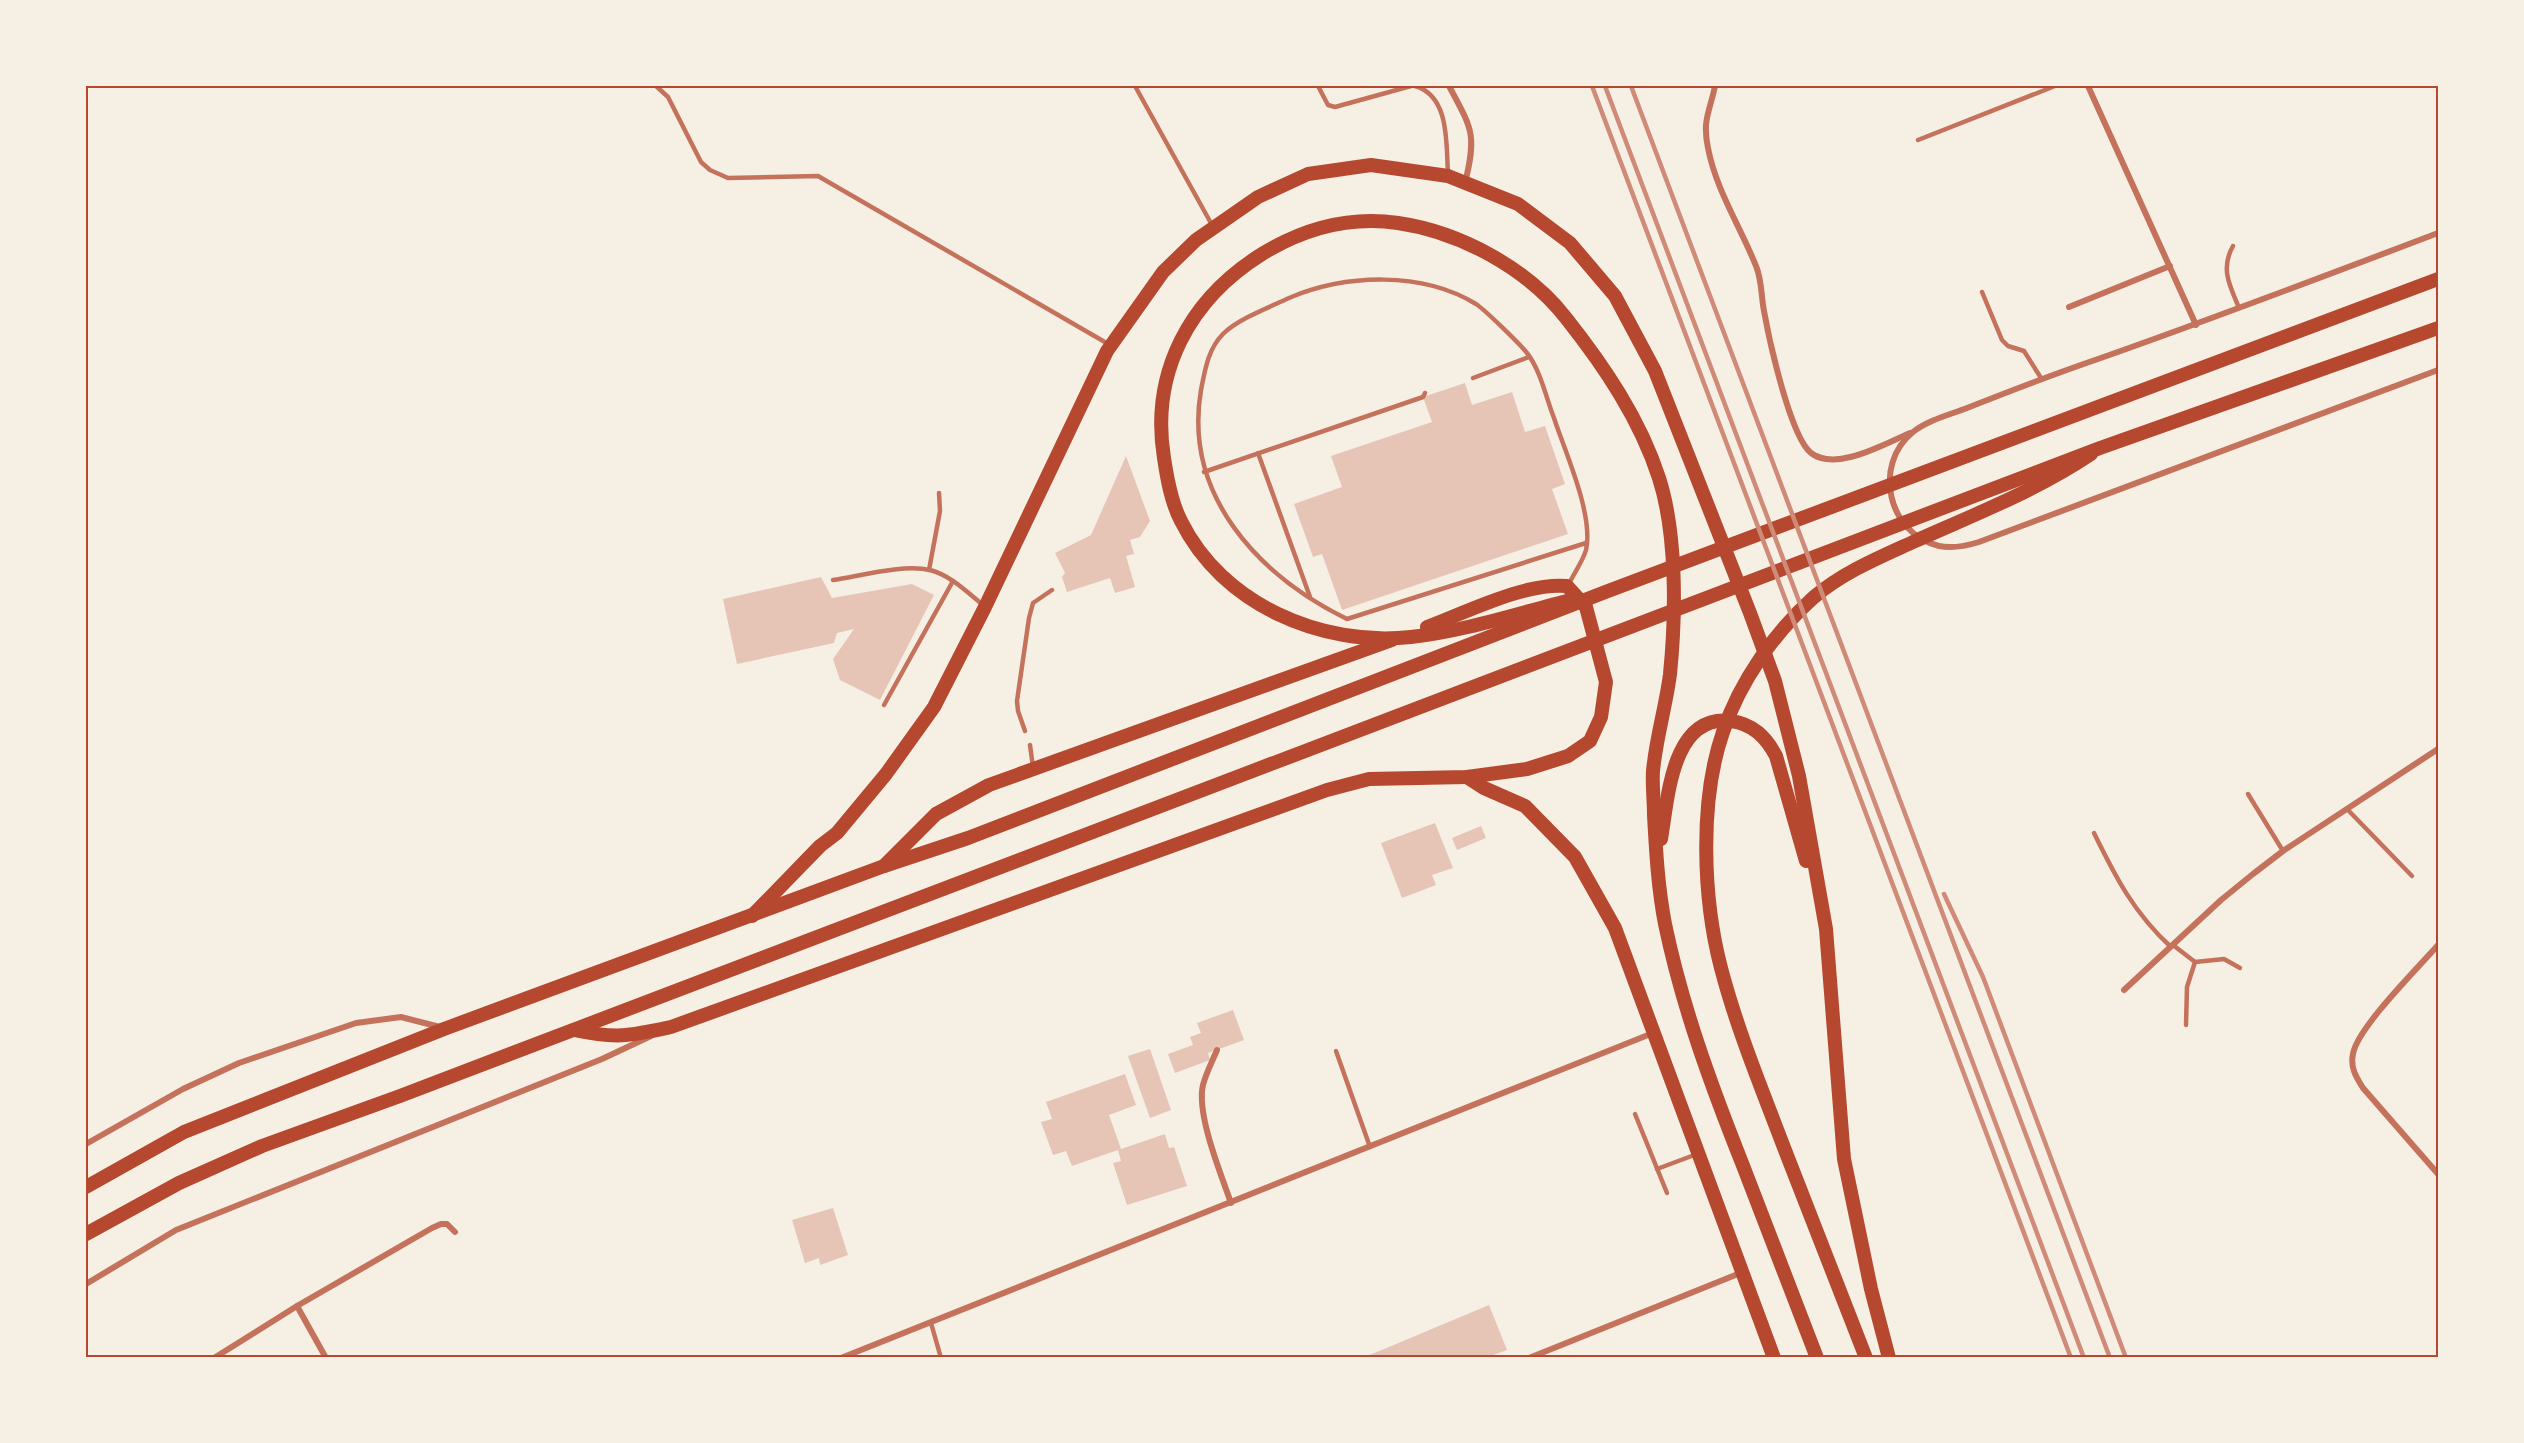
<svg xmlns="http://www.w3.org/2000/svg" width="2524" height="1443" font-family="'Alegreya Sans',sans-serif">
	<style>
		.building { fill: #e6c5b7 }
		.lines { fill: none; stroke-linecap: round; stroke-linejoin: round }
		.service { stroke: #c5725c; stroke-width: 4.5 }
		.minor { stroke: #c5725c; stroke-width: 6 }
		.primary { stroke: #b5482f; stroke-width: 14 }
		.trunk { stroke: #b5482f; stroke-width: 14 }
		.rail { stroke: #cf8b77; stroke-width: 4.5 }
		.neatline { fill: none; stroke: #b5482f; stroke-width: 2 }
	</style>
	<rect width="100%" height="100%" fill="#f6efe4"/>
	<g class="building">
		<path d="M1465,383L1472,405L1512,392L1525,432L1545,426L1565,484L1552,489L1568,534L1342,610L1322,554L1313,557L1294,504L1342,487L1331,456L1432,422L1423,397Z"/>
		<path d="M1126,456L1150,521L1140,537L1130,540L1134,554L1126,556L1135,587L1115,593L1110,578L1067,592L1062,577L1065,573L1055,553L1091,535Z"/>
		<path d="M821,577L832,598L912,584L934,595L880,700L840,680L833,659L854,629L837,633L834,643L737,664L723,599Z"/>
		<path d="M1435,823L1453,868L1432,875L1436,885L1402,898L1381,843Z"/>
		<path d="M1481,826L1486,838L1457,850L1452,838Z"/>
		<path d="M1233,1010L1244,1040L1208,1053L1210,1060L1175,1073L1168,1054L1193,1045L1190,1037L1201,1033L1197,1023Z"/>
		<path d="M1150,1049L1171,1110L1150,1118L1128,1056Z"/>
		<path d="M1125,1074L1136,1105L1109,1115L1121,1149L1165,1134L1169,1148L1174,1147L1187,1186L1127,1205L1113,1163L1121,1161L1118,1150L1072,1166L1066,1151L1053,1155L1041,1122L1052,1119L1046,1102Z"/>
		<path d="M833,1208L848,1255L820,1265L819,1258L805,1263L792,1220Z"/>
		<path d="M1489,1305L1507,1350L1488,1357H1365Z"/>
	</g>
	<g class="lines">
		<g class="service">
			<path d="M656,86L668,97L701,162L710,170L728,178L818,176L1110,345"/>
			<path d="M1135,86L1212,225"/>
			<path d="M1318,86L1328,105L1335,107L1411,86"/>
			<path d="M1415,86C1450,96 1446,144 1448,173"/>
			<path d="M1918,140L2055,86"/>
			<path d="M2233,246C2220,269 2230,286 2239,308"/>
			<path d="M1982,292L2002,340L2008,346L2024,351L2041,378"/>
			<path d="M1473,378L1529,357"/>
			<path d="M1258,453L1310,597"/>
			<path d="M1204,472L1423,397L1425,393"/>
			<path d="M929,570L940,511L939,493"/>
			<path d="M833,580C860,576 903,564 930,570C950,575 967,592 983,605"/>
			<path d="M1569,584C1574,573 1583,561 1586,550C1594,515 1565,452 1554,418C1546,398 1541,371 1527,353C1520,344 1485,310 1476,304C1422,271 1346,274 1289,298C1270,307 1238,319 1223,334C1208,349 1205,370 1201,390C1183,495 1258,575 1347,619L1586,543"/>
			<path d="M884,705L953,581"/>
			<path d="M1025,731L1018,711L1017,701L1029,618L1033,603L1052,590"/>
			<path d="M1030,745L1033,767"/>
			<path d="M2248,794L2283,851"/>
			<path d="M2348,810L2412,876"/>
			<path d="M2094,833C2116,878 2134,913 2171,947"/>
			<path d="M2173,945L2195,962L2224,959L2240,968"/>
			<path d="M2186,1025L2187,987L2195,962"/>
			<path d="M1336,1051L1370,1147"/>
			<path d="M1635,1114L1667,1193"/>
			<path d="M1657,1169L1697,1154"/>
			<path d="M931,1323L941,1358"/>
		</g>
		<g class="minor">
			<path d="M1449,86C1472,129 1477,134 1465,183"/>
			<path d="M1715,86C1710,111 1702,120 1708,148C1716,190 1740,226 1756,266C1762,280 1761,296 1764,311C1769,339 1790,436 1811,453C1836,472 1884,444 1910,433"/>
			<path d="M2088,86L2196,325"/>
			<path d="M2438,233C2325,276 2212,319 2098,359C2054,374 2010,391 1967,408C1949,415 1928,420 1913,432C1872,465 1888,534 1939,546C1953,549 1966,546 1979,542L2438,370"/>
			<path d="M2069,307L2170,266"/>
			<path d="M2438,945C2419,967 2357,1028 2353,1054C2350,1067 2356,1077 2363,1088L2438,1174"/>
			<path d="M2124,990L2221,900L2253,874L2283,851L2438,749"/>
			<path d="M1217,1050C1212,1062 1206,1073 1203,1085C1196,1114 1221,1174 1231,1203"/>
			<path d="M86,1144L183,1089L239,1063L356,1023L401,1017L440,1027"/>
			<path d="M86,1284L176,1230L602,1059L651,1036"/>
			<path d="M297,1306L326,1358"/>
			<path d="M214,1358L297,1306L432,1228L441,1224H447L455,1232"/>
			<path d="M841,1358L1653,1033"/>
			<path d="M1529,1358L1743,1272"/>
		</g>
		<g class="primary">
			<path d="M1571,600C1519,613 1465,631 1411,637C1321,647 1222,604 1181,521C1171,502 1167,478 1164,458C1150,372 1190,299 1262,254C1303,229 1350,216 1398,223C1460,232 1527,268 1566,318C1604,366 1640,419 1659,478C1677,534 1676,615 1670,674C1666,706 1656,738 1653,771C1652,785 1654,800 1654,815C1656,851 1658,888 1665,924C1682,1006 1711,1085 1742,1163C1767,1228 1792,1293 1817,1358"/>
			<path d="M1467,777L1484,788L1525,806L1575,857L1615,928L1774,1358"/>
			<path d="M1661,839C1668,800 1671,714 1731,721C1753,724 1766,737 1776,756L1806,861"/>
			<path d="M884,866L936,814L989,785L1392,640"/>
			<path d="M752,916L820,846L837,833L886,774L934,707L985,607L1107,351L1163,272L1196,240L1258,197L1308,174L1371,165L1448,176L1518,204L1570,243L1615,296L1655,371L1750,613L1775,681L1799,776L1826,929L1844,1159L1871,1289L1889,1358"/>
			<path d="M574,1030C617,1039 629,1036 671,1027L1327,790L1369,779L1467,777L1527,769L1568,756L1590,741L1601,717L1606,682L1586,607L1567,586C1526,582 1467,612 1427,627"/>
			<path d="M1866,1358C1838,1287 1810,1216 1783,1145C1761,1087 1737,1029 1721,968C1703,899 1699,801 1723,732C1740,681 1774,633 1814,597C1844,572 1878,558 1913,542C1973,515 2036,491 2091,454"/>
		</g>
		<g class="trunk">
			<path d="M86,1187L184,1132L444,1029L884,866L968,838L1608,591L2438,279"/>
			<path d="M86,1234L179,1183L262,1146L400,1096L2100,448L2438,328"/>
		</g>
		<g class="rail">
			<path d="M1592,86L2071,1358"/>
			<path d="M1605,86L2084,1358"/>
			<path d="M1631,86L2110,1358"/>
			<path d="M1944,894L1983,977L2126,1358"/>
		</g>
	</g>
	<rect width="2524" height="1443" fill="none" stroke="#f6efe4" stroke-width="174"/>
	<rect x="87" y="87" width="2350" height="1269" class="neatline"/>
</svg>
